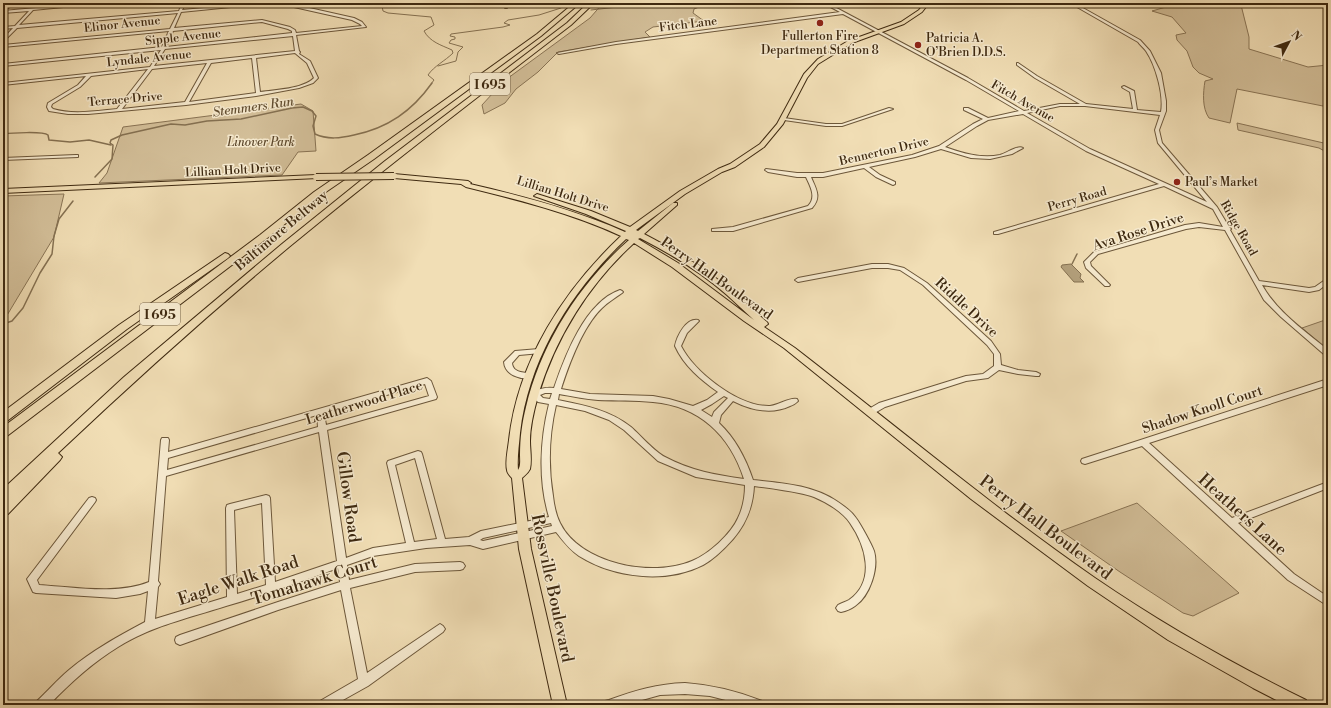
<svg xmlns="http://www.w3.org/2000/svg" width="1331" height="708" font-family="'Libre Bodoni',serif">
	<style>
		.green { fill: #d3bf99; stroke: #897455 }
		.water { fill: #b4a17d; stroke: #857152 }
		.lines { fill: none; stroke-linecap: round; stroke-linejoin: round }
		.stream-far2 { stroke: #857152; stroke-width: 1 }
		.stream-far1 { stroke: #857152; stroke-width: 1.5 }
		.stream { stroke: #857152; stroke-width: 2 }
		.minor-casing { stroke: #6c573a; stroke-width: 2 }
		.major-casing { stroke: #3f2a11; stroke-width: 2 }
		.highway-casing { stroke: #3f2a11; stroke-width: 2 }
		.minor { fill: #f6eacf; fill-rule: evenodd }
		.major { fill: #f1deb5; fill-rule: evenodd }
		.highway { fill: #f1deb5; fill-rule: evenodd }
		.major-bridge-casing { stroke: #3f2a11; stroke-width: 8; stroke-linecap: butt }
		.major-bridge { stroke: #f1deb5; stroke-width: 6 }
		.poi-dot { fill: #8f2418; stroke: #f6eacf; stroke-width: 1.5 }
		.labels { text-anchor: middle; stroke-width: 3; stroke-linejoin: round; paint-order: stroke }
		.far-street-label { font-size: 12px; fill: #3f2a11; stroke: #f6eacf }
		.far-poi-label { font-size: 12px; fill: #3f2a11; stroke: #f6eacf; text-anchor: start }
		.far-park-label { font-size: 12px; font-style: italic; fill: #5d482c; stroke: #f6eacf }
		.shield { fill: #f6eacf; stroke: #76644a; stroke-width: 1 }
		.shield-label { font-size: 13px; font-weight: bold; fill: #3f2a11 }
		.far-water-label { font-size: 13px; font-style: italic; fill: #624e31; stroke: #f6eacf }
		.street-label { font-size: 14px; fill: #3f2a11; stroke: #f6eacf }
		.near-street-label { font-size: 17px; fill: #3f2a11; stroke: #f6eacf }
	</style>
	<rect width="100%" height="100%" fill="#f1deb5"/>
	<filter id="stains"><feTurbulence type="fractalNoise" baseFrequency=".005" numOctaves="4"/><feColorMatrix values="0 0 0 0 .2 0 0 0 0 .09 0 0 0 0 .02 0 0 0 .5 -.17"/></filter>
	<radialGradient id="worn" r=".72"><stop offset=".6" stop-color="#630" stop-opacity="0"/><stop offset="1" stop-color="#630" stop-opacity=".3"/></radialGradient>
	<g class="green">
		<path d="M603,3H709L694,9L693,13L704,21L653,27L645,32L650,37L558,52L538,72L516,89L505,103L484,114L482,105L504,81L590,18Z"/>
		<path d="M1180,3H1229L1241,5L1249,37V49L1308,67L1328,65V107L1237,89L1230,123L1209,118C1202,108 1203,93 1205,81L1213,79L1199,73L1193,67L1187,51L1177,40L1176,35L1186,33L1172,17L1152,11Z"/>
		<path d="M301,104L313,111L316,151L298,152L282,175L99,183L107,173L123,127Z"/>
		<path d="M1237,123L1328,144V153L1319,148L1238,130Z"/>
		<path d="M64,194L54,237L3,322V196Z"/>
		<path d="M1328,319V350L1302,328Z"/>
		<path d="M1137,503L1239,593L1193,616L1183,613L1120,572L1061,531Z"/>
	</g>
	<path class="water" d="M1071,264L1081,274L1080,278L1084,282H1074L1061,267L1062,265Z"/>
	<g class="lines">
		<g class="stream-far2">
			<path d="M388,3L382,6L383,11L388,13L431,17L434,25L424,31C430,42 441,45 452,50L453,53C445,61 434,66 428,75L434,80L431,84"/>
			<path d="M591,10L653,3"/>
			<path d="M438,66L456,61L458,52L463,47L449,43L451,40L455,39V37L450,36L451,34L503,27L510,25L504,23L508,20L539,15L561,8"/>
		</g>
		<g class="stream-far1">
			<path d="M3,134C11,133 43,131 48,135L49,140L70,142L89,140L111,145"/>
			<path d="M95,177L112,159L113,145L110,143L111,140L122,135L171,124L185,125L207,121L241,119L292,108L303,107L312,111L316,116L313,126L315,134C328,140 341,138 354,135C388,128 412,111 432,83"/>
			<path d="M1072,264L1077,254"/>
			<path d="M3,324L12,321L23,308L40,273L52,254L54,236L59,219L73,201"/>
		</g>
		<path class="stream" d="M3,324L6,323"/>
		<defs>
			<g id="minor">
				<path d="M13,3H17L3,11L91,3H104L33,10L19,25L179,11L182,3H186L182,10L259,3H272L181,12L174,28L262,20L290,27L295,30L296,33L362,26L360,24L352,20L294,7L290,3H294L296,5L354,18L362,22L366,27L296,35L299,51L300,52L299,54L310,61L318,78L313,83L299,88L256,96L186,105L88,114H68L49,111L47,107L48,103L78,85L86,76L3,85V83L150,67L161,50L3,66V64L162,47L169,31L3,47V45L170,29L178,13L17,28L3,42V39L13,28L3,29V27L15,26L29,11L3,13V9ZM262,22L288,29L292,31V33L166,47L173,31ZM293,36L295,51L154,66L165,49ZM295,53L307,63L314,78C303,89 275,90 260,92L256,58ZM252,58L256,93L189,102L211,63ZM207,63L185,102L122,109L152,69ZM148,69L117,109C96,111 73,115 53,109L51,107L52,104L80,87L91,76Z"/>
				<path d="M503,3H507V8H505Z"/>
				<path d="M823,3H827L968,78L1024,111L1060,104H1080L1035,78L1017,65V63H1018L1037,76L1086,104L1133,109L1130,92L1123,88L1122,87L1124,86L1134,91L1137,110L1161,112C1164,95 1156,66 1146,51C1144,48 1140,45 1138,42L1070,3H1074L1140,40L1150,51L1161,73L1166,101V111L1159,130L1162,143L1217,207L1229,227L1231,229L1230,230L1259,281L1309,288L1315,287L1325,280L1328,279V283L1319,290L1309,292L1262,285C1277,312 1305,331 1328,350V356H1326L1281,317L1264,300L1225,230L1199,227L1186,229L1098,254L1090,262L1091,266L1110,285L1109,286H1105L1086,268L1084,262L1094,252L1185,225L1199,223L1223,227L1213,209L1164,186L998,234H994V232L1159,184L1086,151L1023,114L988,120L977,126L945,147C962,153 981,159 1000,155C1007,153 1018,145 1023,148L1012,154L990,159L971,158L941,149L915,157L869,167L880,175L895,182V184L893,185L876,177L864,168L823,177H811C816,189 822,197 812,208L733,231H712V229L733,227L808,206C817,197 810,186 806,177H797L768,172L765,170L766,169L797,173H823L912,155L939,146L973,124L983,119L964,110V108H968L988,118L1019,111L966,80L843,14L616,44L559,54L557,53L616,42L840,12ZM1060,106H1085L1160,115L1155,130L1158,143L1207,202L1090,149L1027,113Z"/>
				<path d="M1319,3H1328V5Z"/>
				<path d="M889,108L893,109L842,126H826L784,120L782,119L784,118L826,124H842Z"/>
				<path d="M76,155H78V157L3,160V158Z"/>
				<path d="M872,264H888L904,268L927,283L991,341L1000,354L1001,365L1018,370L1036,372L1040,374L1039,376H1036L1018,374L999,370L988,378L966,381L885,407L873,414H867L866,412L867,410L879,403L966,376L983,374L994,366V354L987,345L923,285L900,270L888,268H872L798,282L795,280L798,278Z"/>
				<path d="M620,290L622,291L623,292L622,293C615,298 608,302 602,308C583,326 569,364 561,389L590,394L653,396L669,399L693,406L707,400L718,392C701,380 684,366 675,346C677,336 686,318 698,320L699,321L687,333L681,346C695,373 739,407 770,406C779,405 790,397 797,399L798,401C795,404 793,405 790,406C771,415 751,410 733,401L721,415L719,423C735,438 746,459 753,480C781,483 814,485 838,502C844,506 852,512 856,518C861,525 871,543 874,551C879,568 870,596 855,606C851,609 846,611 841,612L838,611L836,608L838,605C841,603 846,602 849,600C876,581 866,546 850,523C843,512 826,502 814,497C809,495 804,494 799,493C784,490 769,488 754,486C753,507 746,524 733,539C724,549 714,559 703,565C666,584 614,578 579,556C570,550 563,541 556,532L483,549L470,545L426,548L373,556L347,565L349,580L415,564L460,562L463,563L465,566L463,569L460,570L415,572L350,588L367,673L437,626L440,624L443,626L445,629L443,632L368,686L334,705H319L320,701L358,679L341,590L278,610L180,645L176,643L175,640L176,637L180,635L278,602L340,582L338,568C301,582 264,595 226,606C189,618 151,626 118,647C92,663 70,683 49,705H36L37,701C48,691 57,680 69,670C93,650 117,637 145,622L148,591L140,594L116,598L36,593L33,592L27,579L89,498L92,497L95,498L96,500L95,502L37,580L39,585C73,587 117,595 149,582L161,440L162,438H168L169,440L168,452L427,378L431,381L437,397L436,399L327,430L346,558L373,548L406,543L387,463L388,461L418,451L421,452L422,454L445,539L469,537L481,531L549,517C538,481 540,440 549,404L538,402L530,395C537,389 544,387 554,388C565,356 585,302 620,290ZM425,384L429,396L326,425L324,413ZM545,393H552L550,399L543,398L540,395ZM559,394C572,396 585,399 598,400C616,401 635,400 653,402C699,406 730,435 744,479C716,475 691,471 665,457C655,452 640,435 631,427C610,410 583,405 558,400ZM724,396L728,398L714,412L712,417L701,410L712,404ZM556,405L585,411L609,420L624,430L658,461L696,477L745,485C745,496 743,508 738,518C731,534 709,554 692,561C652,578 580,564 560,523C556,515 554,505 553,496C548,466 549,435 556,405ZM317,415L318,427L167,470L168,458ZM319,432L337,561L275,582L270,498L269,496L266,495L230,504L227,505L226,508L227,597L155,619L158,587L160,584L158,581L166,476ZM415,458L437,539L414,542L395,465ZM262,503L266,585L237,594L234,510ZM551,523L552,526L483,541L480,540L483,538Z"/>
				<path d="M539,349H541L542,351L541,353L519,355L512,363C513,373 523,372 532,374L533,376L532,378C520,380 505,375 504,362L515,351Z"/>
				<path d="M1328,379V385L1149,443L1232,518L1328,482V488L1238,523L1294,574L1328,597V606L1288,580L1142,446L1085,464L1082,463L1081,461L1082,459Z"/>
				<path d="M685,683C712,685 737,691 762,701L763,705H745L710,696L685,694L660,695L624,705H604L605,701L609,700C636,690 657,684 685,683Z"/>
			</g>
			<g id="major">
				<path d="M925,3H929L922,12L904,24L852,43L818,64L807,78L783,124L764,147L735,167L722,172L685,194L636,230L638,231L673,203H677V205L644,234C675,250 705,268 732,291C744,301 755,312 767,322L768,324L764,327L795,348C895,425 991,506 1095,578C1162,624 1233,664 1306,700L1308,705H1286L1253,688L1168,640L1088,586L971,499L784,348L744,321L672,267L634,243C589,284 555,338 538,396C534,410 530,427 530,441C530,450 532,460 530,469C528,473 525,475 522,478L531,549L567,705H553L519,549L512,478C510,476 507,473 507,470C505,462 508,449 509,440C518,360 564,290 621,236C571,213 519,200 466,187L461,184L394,178L391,176L394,174L468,181L471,183L470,184C523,196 575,210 625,232L626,231L586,214L534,196L537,194L591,211L630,227L680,191L718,169L730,164L760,144L777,124L804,74L818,59L848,41L901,22L919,10ZM640,238C671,254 701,272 727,295C736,303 745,312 754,320L678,263L638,239ZM626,239L629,240C580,283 541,343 526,407C522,423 520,438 520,455C520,460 521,466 518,470C517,458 519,445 520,433C529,357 572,290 626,239Z"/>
				<path d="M316,175L318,176V178L3,193V189Z"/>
			</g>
			<g id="highway">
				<path d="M574,3H580L541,36L374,159L320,196L266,239L7,436L3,438V427L260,235L314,192L368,155L537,34Z"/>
				<path d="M588,3H594L571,25C476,98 381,171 289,247C210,313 133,382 58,453L62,457L60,460L8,514L3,516V489L124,377L282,244L385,161L567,23Z"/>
				<path d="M225,253L228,254L230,256L228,258L127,329L7,421L3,422V412L119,325Z"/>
			</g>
		</defs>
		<use href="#minor" class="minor-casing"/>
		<use href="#major" class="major-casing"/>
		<use href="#highway" class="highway-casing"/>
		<use href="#minor" class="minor"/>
		<use href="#major" class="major"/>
		<use href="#highway" class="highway"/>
		<defs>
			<path id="major-bridge" d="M316,177L394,176"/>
		</defs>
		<use href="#major-bridge" class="major-bridge-casing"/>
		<use href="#major-bridge" class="major-bridge"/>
	</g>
	<g class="poi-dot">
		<circle cx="820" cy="23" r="4"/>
		<circle cx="918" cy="45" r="4"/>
		<circle cx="1177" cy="182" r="4"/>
	</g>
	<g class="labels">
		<g class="far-street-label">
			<text transform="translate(122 24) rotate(-6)" y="4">Elinor Avenue</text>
			<text transform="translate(688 24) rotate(-7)" y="4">Fitch Lane</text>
			<text transform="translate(183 37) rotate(-6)" y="4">Sipple Avenue</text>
			<text transform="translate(149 58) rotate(-6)" y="4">Lyndale Avenue</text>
			<text transform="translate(125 99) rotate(-5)" y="4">Terrace Drive</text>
			<text transform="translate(1023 101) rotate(30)" y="4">Fitch Avenue</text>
			<text transform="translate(884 151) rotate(-13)" y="4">Bennerton Drive</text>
			<text transform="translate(233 170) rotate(-3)" y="4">Lillian Holt Drive</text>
			<text transform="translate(563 194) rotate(17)" y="4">Lillian Holt Drive</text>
			<text transform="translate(1077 199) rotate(-16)" y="4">Perry Road</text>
			<text transform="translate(1239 228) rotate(60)" y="4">Ridge Road</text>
		</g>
		<g class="far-poi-label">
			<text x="820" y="40" text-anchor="middle">Fullerton Fire<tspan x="820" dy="14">Department Station 8</tspan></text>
			<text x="926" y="42">Patricia A.<tspan x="926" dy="14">O’Brien D.D.S.</tspan></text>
			<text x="1185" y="186">Paul’s Market</text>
		</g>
		<g class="far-park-label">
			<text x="261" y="146">Linover Park</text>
		</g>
		<g class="shield">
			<rect x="470" y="73" width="40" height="22" rx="3"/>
			<rect x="140" y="303" width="40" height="22" rx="3"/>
		</g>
		<g class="shield-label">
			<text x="490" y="89">I 695</text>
			<text x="160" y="319">I 695</text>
		</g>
		<g class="far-water-label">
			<text transform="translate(253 106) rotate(-8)" y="5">Stemmers Run</text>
		</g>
		<g class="street-label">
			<text transform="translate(281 230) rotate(-40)" y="5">Baltimore Beltway</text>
			<text transform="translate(1138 231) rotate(-18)" y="5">Ava Rose Drive</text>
			<text transform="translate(717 278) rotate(35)" y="5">Perry Hall Boulevard</text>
			<text transform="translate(967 307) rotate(43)" y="5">Riddle Drive</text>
			<text transform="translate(364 402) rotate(-17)" y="5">Leatherwood Place</text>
			<text transform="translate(1202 409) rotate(-18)" y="5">Shadow Knoll Court</text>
		</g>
		<g class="near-street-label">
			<text transform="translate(349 497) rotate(82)" y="6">Gillow Road</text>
			<text transform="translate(1243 514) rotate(42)" y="6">Heathers Lane</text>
			<text transform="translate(1046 527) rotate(37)" y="6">Perry Hall Boulevard</text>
			<text transform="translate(238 580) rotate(-18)" y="6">Eagle Walk Road</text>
			<text transform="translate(314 580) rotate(-17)" y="6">Tomahawk Court</text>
			<text transform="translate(553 588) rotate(78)" y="6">Rossville Boulevard</text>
		</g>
	</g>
	<rect width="1331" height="708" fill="none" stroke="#f1deb5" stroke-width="16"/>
	<rect x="4" y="4" width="1323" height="700" fill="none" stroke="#3f2a11" stroke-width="2"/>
	<rect x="8" y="8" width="1315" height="692" fill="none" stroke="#3f2a11"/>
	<g transform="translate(1289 42) rotate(49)" stroke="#f6eacf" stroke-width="3" paint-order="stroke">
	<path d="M0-3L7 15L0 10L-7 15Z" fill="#3f2a11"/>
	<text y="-6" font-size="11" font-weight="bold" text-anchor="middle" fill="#3f2a11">N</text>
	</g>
	<rect width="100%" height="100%" filter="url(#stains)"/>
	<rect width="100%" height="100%" fill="url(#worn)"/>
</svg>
